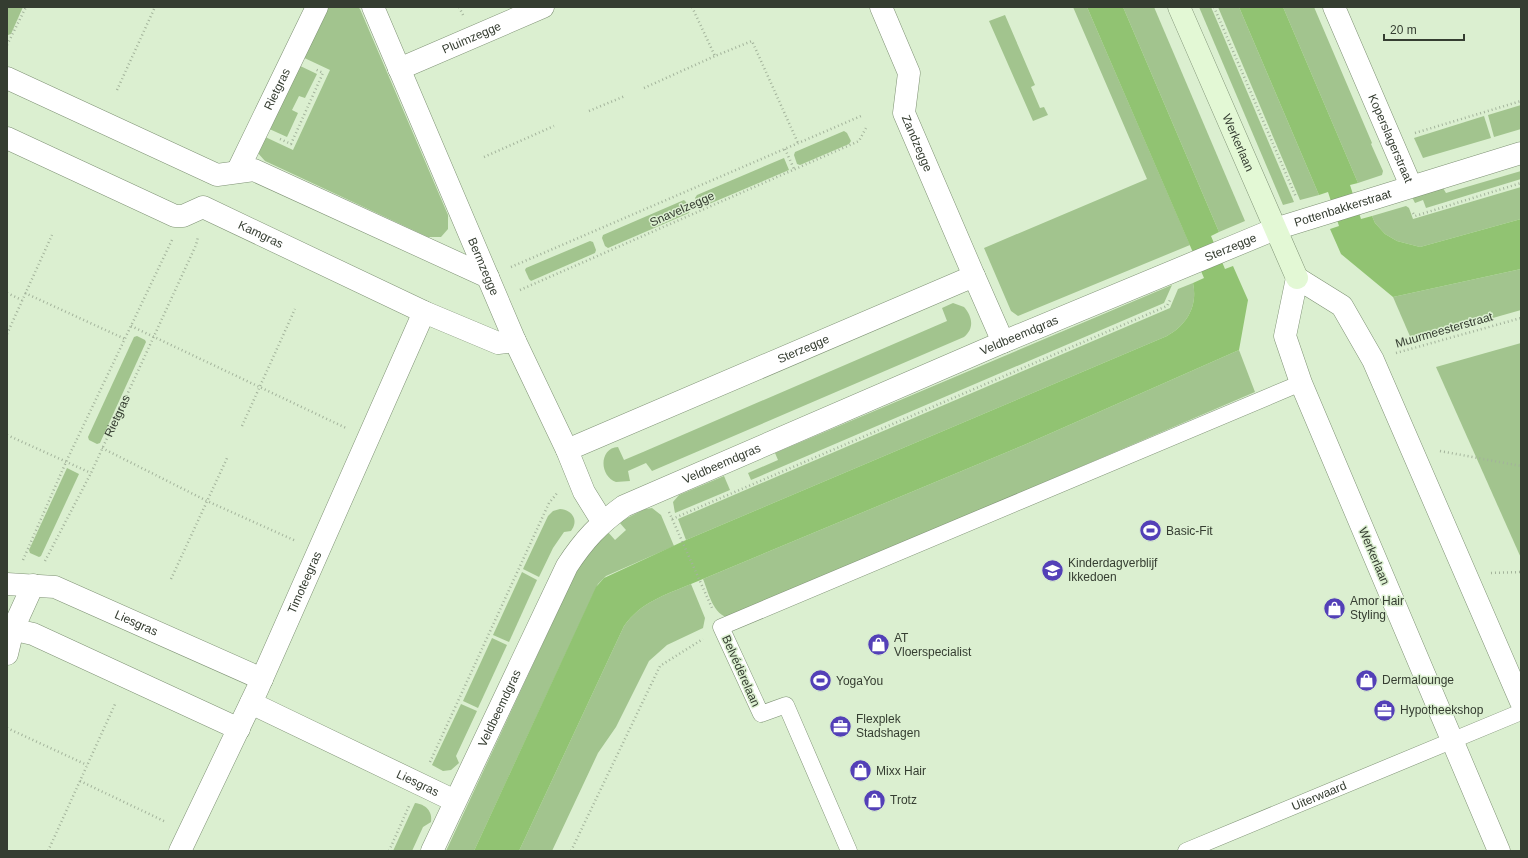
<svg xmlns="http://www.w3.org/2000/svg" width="1528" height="858" font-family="Helvetica,sans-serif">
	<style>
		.green { fill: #a2c48e }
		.water { fill: #91c372 }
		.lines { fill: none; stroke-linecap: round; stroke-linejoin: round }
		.lane-casing { stroke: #7f9275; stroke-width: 17 }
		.street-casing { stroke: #7f9275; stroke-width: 23 }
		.secondary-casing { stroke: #7f9275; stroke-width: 23 }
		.path { stroke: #a3b39b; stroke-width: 2.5; stroke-dasharray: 1 3; stroke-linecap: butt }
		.lane { stroke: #fff; stroke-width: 16 }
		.street { stroke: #fff; stroke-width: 22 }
		.secondary { stroke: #e3f8d5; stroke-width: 22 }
		.labels { text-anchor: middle; stroke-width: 3; stroke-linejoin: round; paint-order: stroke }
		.street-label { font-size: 12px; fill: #353d31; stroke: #dbefd0 }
		.poi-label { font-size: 12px; fill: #353d31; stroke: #dbefd0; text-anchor: start }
	</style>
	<rect width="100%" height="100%" fill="#dbefd0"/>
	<g class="green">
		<path d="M8,7H23L11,34L8,35Z"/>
		<path d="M323,7H358L360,9L448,215V229L441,237H428L265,161L257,152L261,135L293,150L330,70L298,55Z"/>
		<path d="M1073,7H1087L1190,245L1018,316L1011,311L984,248L1147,179Z"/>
		<path d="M1123,7H1154L1245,221L1219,232Z"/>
		<path d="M1199,7H1211L1294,202L1283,205Z"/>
		<path d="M1218,7H1239L1319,195L1300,200Z"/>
		<path d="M1283,7H1314L1372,143L1371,144L1383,171L1382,175L1358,183Z"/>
		<path d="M1005,15L1035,85L1031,87L1040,108L1044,107L1048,115L1033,121L989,21Z"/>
		<path d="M294,63L317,74L305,98L299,96L292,110L298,113L287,137L265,127Z"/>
		<path d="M1521,105V129L1494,137L1488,115Z"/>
		<path d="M1484,116L1491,138L1423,158L1414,138Z"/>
		<path d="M844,131L847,133L851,141L849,144L800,165L797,164L794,155L795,152Z"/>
		<path d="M784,158L789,170L702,207L699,206L695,198L697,195Z"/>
		<path d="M1521,171V179L1426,208L1423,200L1415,203L1412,197L1443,188L1446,193Z"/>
		<path d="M1521,187V219L1420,247L1397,241L1385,234L1375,223L1372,216L1406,206L1409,208L1413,219Z"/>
		<path d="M684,200L686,202L690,210L689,213L608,248L605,246L602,238L603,235Z"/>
		<path d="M590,241L593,242L596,250L595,253L531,281L529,279L525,270L526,268Z"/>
		<path d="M1521,269V310L1412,341L1393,297Z"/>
		<path d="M1193,283C1198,306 1187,325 1167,336L686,540L678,519L1170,308L1178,289Z"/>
		<path d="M1172,285L1164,303L751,480L748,473L778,460L775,453Z"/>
		<path d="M953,303L964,307C972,316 975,328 964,337L652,471L646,463L628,471L630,481L616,482C599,476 599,448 618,447L624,460L643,452L947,321L942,308Z"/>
		<path d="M137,336L145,340L146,342L100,443L97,444L89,440L88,437L134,337Z"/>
		<path d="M1521,343V558L1436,367Z"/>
		<path d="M1239,350L1255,392L731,617C714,619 708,591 703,579L1024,445Z"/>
		<path d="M67,468L79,474L41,556L39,557L30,553L29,550Z"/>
		<path d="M724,476L730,490L675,513L673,502L679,495Z"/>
		<path d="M652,508L661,515L674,546L606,576L598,584L474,851H446L578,568L607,531L615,540L626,530L619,522L645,509Z"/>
		<path d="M560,509C573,510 579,521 571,531L564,532L553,548L539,577L523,569L548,516L553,511Z"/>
		<path d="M522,572L537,580L509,642L493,635Z"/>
		<path d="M691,584L705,618L703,628L667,645L649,661L616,727L598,753L552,851H519L624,626C641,602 665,595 691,584Z"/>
		<path d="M492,638L507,645L478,708L463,701Z"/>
		<path d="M461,704L477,711L456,756L459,763L451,770L443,771L432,765Z"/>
		<path d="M415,803C425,804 433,811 431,822L423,827L412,851H393Z"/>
	</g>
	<g class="water">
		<path d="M1087,7H1123L1219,232L1211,236L1225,269L1233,266L1248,300L1239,350L1024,445L691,584C665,595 641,602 624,626L519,851H474L596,587L604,578L686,540L1167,336C1187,325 1198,306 1193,283L1204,278Z"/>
		<path d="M1239,7H1283L1358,183L1350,185L1361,219L1372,216L1375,223L1385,234L1397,241L1420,247L1521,219V269L1393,297L1341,254L1330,229L1339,226L1328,192L1319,195Z"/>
	</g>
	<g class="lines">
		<defs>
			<g id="lane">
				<path d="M849,851L786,705L761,714L721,627L1301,383"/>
				<path id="s2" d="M1186,851L1521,712"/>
			</g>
			<g id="street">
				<path id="s3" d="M373,7L515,341L567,450L584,492L602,521"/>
				<path id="s4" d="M881,7L909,73L904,113L974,276"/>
				<path id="s5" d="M1334,7L1411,186"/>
				<path id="s6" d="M399,69L543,7"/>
				<path d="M7,78L217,175L254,170L488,277"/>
				<path id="s7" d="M7,138L175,216H183L203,207L424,312L498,343L515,341"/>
				<path id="s8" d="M237,172L317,7"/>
				<path id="s9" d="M567,450L974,276L1003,342"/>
				<path id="s10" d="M7,584L55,587L262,679"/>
				<path d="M7,628L33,634L239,729"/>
				<path d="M7,654L13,629L33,585"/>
				<path id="s11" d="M251,703L455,801"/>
				<path id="s12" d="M180,851L257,690L424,312"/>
				<path id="s13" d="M432,851L567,566C584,540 599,524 624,506L1003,342L1275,229L1521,153"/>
				<path d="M1499,851L1301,383L1285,336L1297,278L1342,306L1373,360L1521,702"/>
			</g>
			<g id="secondary">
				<path id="s14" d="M1179,7L1297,278"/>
			</g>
		</defs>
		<use href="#lane" class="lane-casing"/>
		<use href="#street" class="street-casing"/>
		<use href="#secondary" class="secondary-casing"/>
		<g class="path">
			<path d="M459,7L463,15"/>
			<path d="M692,7L715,56L752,41L798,143"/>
			<path d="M1214,7L1296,197"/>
			<path d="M7,45L26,7"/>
			<path d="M644,88L715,56"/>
			<path d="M117,90L155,7"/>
			<path d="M589,111L625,96"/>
			<path d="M1415,133L1521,101"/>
			<path d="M280,139L291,144L323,73L315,69"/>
			<path d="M785,149L794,169"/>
			<path d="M484,157L554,126"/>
			<path d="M1413,213L1415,216L1521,183"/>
			<path d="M511,267L861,116"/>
			<path d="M520,290L859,141L866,128"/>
			<path d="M7,293L22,300"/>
			<path d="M25,293L125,339"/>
			<path d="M131,326L346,428"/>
			<path d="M7,334L52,235"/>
			<path d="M1396,353L1521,318"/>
			<path d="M242,426L295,309"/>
			<path d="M7,435L91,473"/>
			<path d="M102,448L207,501L296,541"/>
			<path d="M1440,451L1521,466"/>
			<path d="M669,512L712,608"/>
			<path d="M672,519L1167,306L1170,300"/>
			<path d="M23,560L66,462L172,240"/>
			<path id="s1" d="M45,561L91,473L196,245L198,237"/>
			<path d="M1491,573L1521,572"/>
			<path d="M171,579L228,456"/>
			<path d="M7,728L87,765"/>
			<path d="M430,762L549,503L558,492"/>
			<path d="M80,781L166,822"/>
			<path d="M48,851L116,702"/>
			<path d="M389,851L409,806"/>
			<path d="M571,851L660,666L703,639"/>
		</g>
		<use href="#lane" class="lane"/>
		<use href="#street" class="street"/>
		<use href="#secondary" class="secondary"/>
	</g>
	<defs>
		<symbol id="stadium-disc" viewBox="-11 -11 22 22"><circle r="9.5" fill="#5340b7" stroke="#dbefd0"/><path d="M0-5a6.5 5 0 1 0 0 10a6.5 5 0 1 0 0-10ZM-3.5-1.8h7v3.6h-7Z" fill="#fff"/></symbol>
		<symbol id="school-disc" viewBox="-11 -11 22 22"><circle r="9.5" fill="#5340b7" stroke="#dbefd0"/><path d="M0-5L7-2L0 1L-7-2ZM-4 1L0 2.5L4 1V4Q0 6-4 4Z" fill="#fff"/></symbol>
		<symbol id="shop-disc" viewBox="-11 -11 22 22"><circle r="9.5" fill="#5340b7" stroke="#dbefd0"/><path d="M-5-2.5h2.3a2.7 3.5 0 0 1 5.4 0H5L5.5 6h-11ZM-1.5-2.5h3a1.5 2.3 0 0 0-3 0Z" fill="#fff"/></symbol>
		<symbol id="office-disc" viewBox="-11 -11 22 22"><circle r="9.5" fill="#5340b7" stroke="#dbefd0"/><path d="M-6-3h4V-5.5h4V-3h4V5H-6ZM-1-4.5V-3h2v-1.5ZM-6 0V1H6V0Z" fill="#fff"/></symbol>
	</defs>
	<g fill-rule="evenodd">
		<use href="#stadium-disc" x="1138" y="518" width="25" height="25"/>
		<use href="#school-disc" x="1040" y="558" width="25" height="25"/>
		<use href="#shop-disc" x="1322" y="596" width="25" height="25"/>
		<use href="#shop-disc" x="866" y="632" width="25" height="25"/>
		<use href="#shop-disc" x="1354" y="668" width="25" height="25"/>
		<use href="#stadium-disc" x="808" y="668" width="25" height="25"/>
		<use href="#office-disc" x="1372" y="698" width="25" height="25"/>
		<use href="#office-disc" x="828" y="714" width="25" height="25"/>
		<use href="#shop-disc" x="848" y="758" width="25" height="25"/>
		<use href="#shop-disc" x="862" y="788" width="25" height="25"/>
	</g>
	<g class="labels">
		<g class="street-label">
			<text dy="4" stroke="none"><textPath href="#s6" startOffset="79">Pluimzegge</textPath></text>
			<text dy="4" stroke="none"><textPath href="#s8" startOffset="92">Rietgras</textPath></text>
			<text dy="4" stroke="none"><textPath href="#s5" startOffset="143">Koperslagerstraat</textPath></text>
			<text dy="4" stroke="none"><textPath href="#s4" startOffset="145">Zandzegge</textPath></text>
			<text dy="4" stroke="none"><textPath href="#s14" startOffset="148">Werkerlaan</textPath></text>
			<text dy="4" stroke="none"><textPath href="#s13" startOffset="1177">Pottenbakkerstraat</textPath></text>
			<text transform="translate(682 209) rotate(-24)" y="4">Snavelzegge</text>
			<text dy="4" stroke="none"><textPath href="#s7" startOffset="279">Kamgras</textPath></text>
			<text dy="4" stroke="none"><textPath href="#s13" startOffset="1058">Sterzegge</textPath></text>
			<text dy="4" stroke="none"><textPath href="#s3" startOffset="282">Bermzegge</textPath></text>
			<text transform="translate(1444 330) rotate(-16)" y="4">Muurmeesterstraat</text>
			<text dy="4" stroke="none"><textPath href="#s13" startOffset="829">Veldbeemdgras</textPath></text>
			<text dy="4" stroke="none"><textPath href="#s9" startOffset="257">Sterzegge</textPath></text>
			<text dy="4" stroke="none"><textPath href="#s1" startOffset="162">Rietgras</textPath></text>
			<text dy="4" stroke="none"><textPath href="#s13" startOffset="505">Veldbeemdgras</textPath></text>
			<text transform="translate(1374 556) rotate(67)" y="4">Werkerlaan</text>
			<text dy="4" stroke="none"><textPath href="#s12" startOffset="296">Timoteegras</textPath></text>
			<text dy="4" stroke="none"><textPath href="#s10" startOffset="137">Liesgras</textPath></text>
			<text transform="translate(741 671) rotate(66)" y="4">Belvédèrelaan</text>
			<text dy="4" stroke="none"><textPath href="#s13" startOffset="158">Veldbeemdgras</textPath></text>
			<text dy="4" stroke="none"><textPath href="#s11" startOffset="185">Liesgras</textPath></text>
			<text dy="4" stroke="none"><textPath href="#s2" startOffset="144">Uiterwaard</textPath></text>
		</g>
		<g class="poi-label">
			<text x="1166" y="535">Basic-Fit</text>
			<text x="1068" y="567">Kinderdagverblijf<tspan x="1068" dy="14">Ikkedoen</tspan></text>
			<text x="1350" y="605">Amor Hair<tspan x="1350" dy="14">Styling</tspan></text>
			<text x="894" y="642">AT<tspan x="894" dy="14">Vloerspecialist</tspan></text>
			<text x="1382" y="684">Dermalounge</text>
			<text x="836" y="685">YogaYou</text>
			<text x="1400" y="714">Hypotheekshop</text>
			<text x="856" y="723">Flexplek<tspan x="856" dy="14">Stadshagen</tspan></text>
			<text x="876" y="775">Mixx Hair</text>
			<text x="890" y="804">Trotz</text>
		</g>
	</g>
	<rect width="1528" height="858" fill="none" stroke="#353d31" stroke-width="16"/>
	<path d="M1384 34v6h80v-6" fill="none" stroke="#353d31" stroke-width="2"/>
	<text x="1390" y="34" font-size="12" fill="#353d31" stroke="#dbefd0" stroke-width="3" paint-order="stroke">20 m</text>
</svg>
